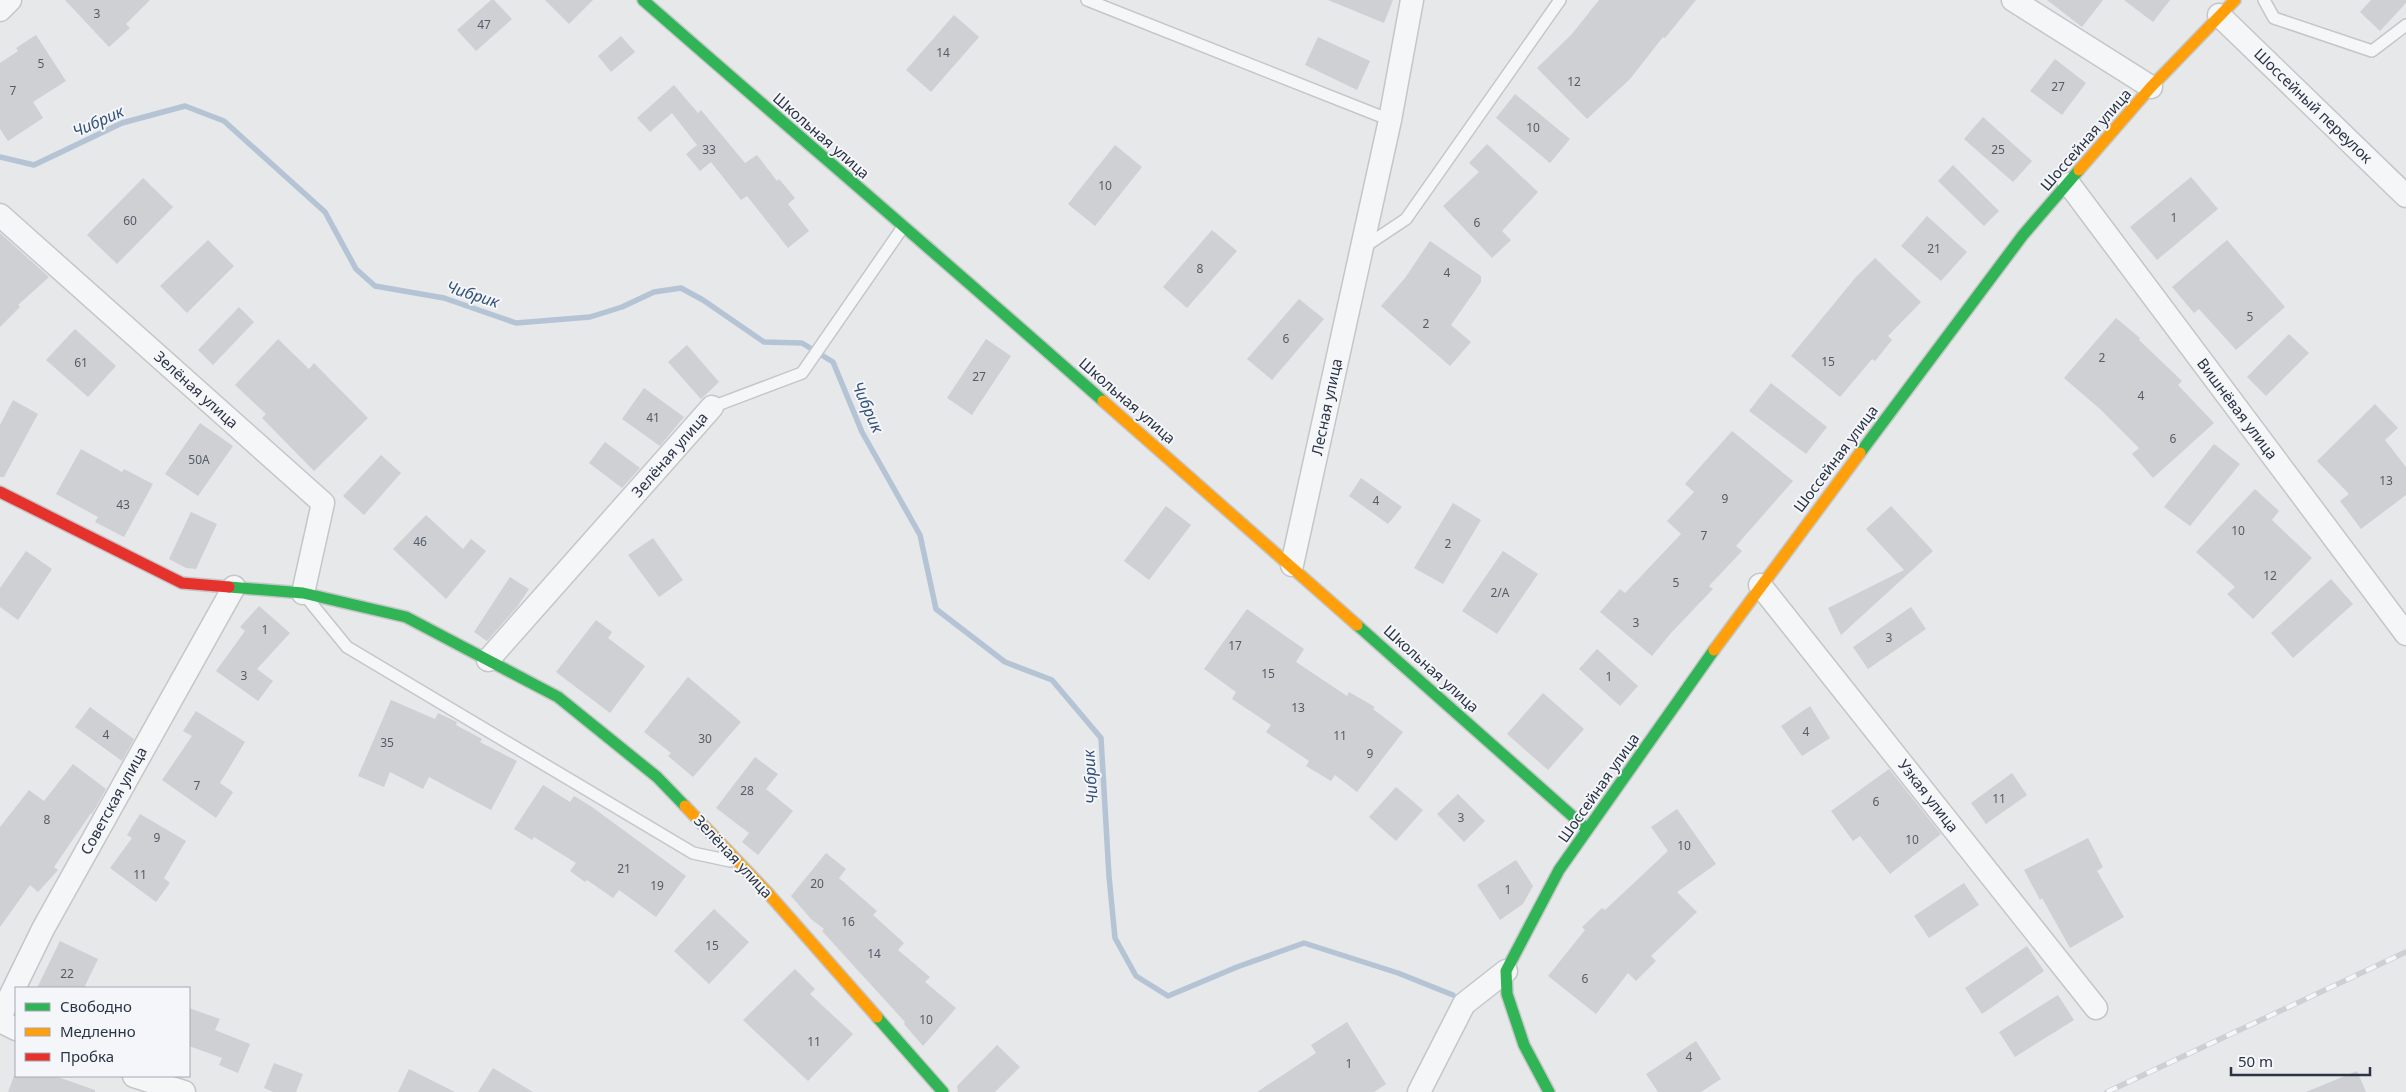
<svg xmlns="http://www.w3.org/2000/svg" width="2406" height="1092" font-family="'Noto Sans',sans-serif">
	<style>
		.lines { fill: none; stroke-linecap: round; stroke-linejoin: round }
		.stream { stroke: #b4c4d5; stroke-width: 5.5 }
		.building { fill: #ced0d3 }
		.lane-casing { stroke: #c4c6c8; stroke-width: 14 }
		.street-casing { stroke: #c4c6c8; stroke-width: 25 }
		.fast-casing { stroke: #c4c6c8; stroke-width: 14 }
		.slow-casing { stroke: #c4c6c8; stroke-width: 14 }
		.jam-casing { stroke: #c4c6c8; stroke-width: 14 }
		.lane { stroke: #f5f6f7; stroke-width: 11 }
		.street { stroke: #f5f6f7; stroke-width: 22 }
		.fast { stroke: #30b455; stroke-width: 11 }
		.slow { stroke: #ff9f0a; stroke-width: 11 }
		.jam { stroke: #e5322d; stroke-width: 11 }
		.rail-casing { stroke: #cecfd2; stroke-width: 5.5 }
		.rail { stroke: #f4f6f9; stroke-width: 4; stroke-dasharray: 11; stroke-linecap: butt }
		.labels { text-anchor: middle; stroke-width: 4; stroke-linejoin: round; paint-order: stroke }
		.number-label { font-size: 12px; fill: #545c69 }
		.street-label { font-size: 15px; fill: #2b3445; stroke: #f4f6f9 }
		.water-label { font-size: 16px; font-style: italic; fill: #34527a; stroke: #f4f6f9 }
	</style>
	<rect width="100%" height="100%" fill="#e6e8ea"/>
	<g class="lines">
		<path class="stream" d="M0,157L34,165L122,123L185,106L224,121L325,212L356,269L375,286L444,298L516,323L590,317L622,307L654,292L681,288L703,300L764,342L802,343L833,362L862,432L920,535L936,609L1005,662L1052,680L1101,738L1109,876L1115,938L1136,976L1168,996L1237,967L1304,943L1398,973L1453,995"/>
	</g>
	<g class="building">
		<path d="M65,0H150L126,24L130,28L109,47Z"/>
		<path d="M491,0H494L512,19L476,51L457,30Z"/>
		<path d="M545,0H593L569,24Z"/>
		<path d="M1328,0H1393L1384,23Z"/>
		<path d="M1599,0H1696L1665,38L1663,37L1630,79L1587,119L1537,68L1572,34Z"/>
		<path d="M2047,0H2103L2082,27Z"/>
		<path d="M2124,0H2170L2153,22Z"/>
		<path d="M2371,0H2406V3L2380,31L2360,12Z"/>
		<path d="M954,15L979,37L931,92L906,70Z"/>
		<path d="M36,35L66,81L33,102L43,118L8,141L0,129V63L18,51L16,48Z"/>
		<path d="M621,36L635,52L611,72L598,56Z"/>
		<path d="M1318,37L1370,61L1357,90L1305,65Z"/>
		<path d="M2055,59L2086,83L2062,115L2030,91Z"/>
		<path d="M674,85L698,113L701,110L745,163L757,155L777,181L779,179L795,198L788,204L809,231L788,248L747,196L741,200L711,162L700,171L686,154L697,145L672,113L650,132L637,118Z"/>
		<path d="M1515,94L1570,139L1550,163L1496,118Z"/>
		<path d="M1983,117L2032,161L2013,182L1964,139Z"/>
		<path d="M1487,144L1538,192L1502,231L1511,240L1492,258L1443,206L1479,172L1469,163Z"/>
		<path d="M1115,145L1142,167L1095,226L1068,204Z"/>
		<path d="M1953,165L1999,211L1984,226L1938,181Z"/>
		<path d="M2191,177L2218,209L2157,260L2130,227Z"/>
		<path d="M143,178L173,207L117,264L87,235Z"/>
		<path d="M1927,216L1967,252L1941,281L1901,246Z"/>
		<path d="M1212,230L1237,251L1187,308L1163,287Z"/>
		<path d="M0,233L49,277L18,305L20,307L0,327Z"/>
		<path d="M208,240L234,266L187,313L160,286Z"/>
		<path d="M2227,240L2285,307L2236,350L2199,309L2194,313L2172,287Z"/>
		<path d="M1430,241L1481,276V282L1451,325L1471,342L1450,366L1381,306L1405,278Z"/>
		<path d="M1875,258L1921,302L1888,336L1892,340L1875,361L1872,359L1840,397L1791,356L1856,277Z"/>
		<path d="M1299,299L1324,319L1272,380L1247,359Z"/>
		<path d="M239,307L254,322L213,365L198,350Z"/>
		<path d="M2116,318L2140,338L2139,340L2182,381L2178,385L2214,423L2153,478L2132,454L2139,448L2100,409L2064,378Z"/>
		<path d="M75,329L116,366L88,397L46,360Z"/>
		<path d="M2289,334L2309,353L2266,396L2247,377Z"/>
		<path d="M278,339L309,369L314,363L368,418L314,471L262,418L266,414L235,385Z"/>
		<path d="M986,339L1011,356L972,415L947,398Z"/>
		<path d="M687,345L719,382L701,399L668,362Z"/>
		<path d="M1771,383L1827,427L1806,454L1749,411Z"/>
		<path d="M644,388L684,417L660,446L622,419Z"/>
		<path d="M13,400L38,414L4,477H0V425Z"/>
		<path d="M2375,404L2398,428L2385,440L2406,467V495L2361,529L2340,501L2349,494L2317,461Z"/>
		<path d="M200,423L233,446L198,496L165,474Z"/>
		<path d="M1732,431L1793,481L1736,546L1742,551L1709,586L1713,589L1671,633L1652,656L1600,612L1620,589L1625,593L1681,534L1667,521L1694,492L1685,484Z"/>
		<path d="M605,442L640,468L622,488L589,463Z"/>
		<path d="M2214,444L2240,464L2190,526L2164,507Z"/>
		<path d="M81,449L122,472L124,469L153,484L124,537L95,522L98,517L56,494Z"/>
		<path d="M381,455L401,473L364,515L343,496Z"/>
		<path d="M1361,478L1402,507L1388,524L1349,496Z"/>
		<path d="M2255,489L2279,511L2272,520L2312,558L2253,619L2227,594L2235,587L2196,552Z"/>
		<path d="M1453,503L1481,520L1443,584L1414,568Z"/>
		<path d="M1166,506L1191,525L1149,580L1124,561Z"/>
		<path d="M1891,506L1933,551L1841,635L1828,608L1904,570L1866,529Z"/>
		<path d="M191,512L217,524L196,569L186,568L169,559Z"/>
		<path d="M426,515L463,549L471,539L486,551L446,599L393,549Z"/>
		<path d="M653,538L683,580L659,597L628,555Z"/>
		<path d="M26,551L52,569L18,620L0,607V588Z"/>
		<path d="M1503,551L1538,574L1497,634L1462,611Z"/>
		<path d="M510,577L529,589L517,607L487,641L474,632Z"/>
		<path d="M2331,579L2353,604L2293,658L2271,633Z"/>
		<path d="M259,606L290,633L257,669L273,681L258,701L216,671L245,631L240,627Z"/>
		<path d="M1911,607L1926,629L1868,669L1853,647Z"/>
		<path d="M1247,609L1304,649L1296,662L1347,696L1349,692L1375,707L1373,709L1403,732L1357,792L1335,775L1331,781L1306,766L1309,761L1266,732L1271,725L1232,699L1236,692L1204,669Z"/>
		<path d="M596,620L612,632L608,638L645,666L610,713L556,672Z"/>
		<path d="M1597,649L1638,686L1620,706L1579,669Z"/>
		<path d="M688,677L741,722L693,777L668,756L671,753L644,732Z"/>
		<path d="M1543,693L1584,729L1548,770L1507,734Z"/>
		<path d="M391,700L435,719L438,713L457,722L456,725L482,739L480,742L517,761L491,810L429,777L423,789L390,772L384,787L358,776Z"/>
		<path d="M1810,706L1830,738L1802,756L1781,726Z"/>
		<path d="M90,707L134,739L122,761L75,727Z"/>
		<path d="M196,711L245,742L220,783L233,792L216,818L162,780L192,736L183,731Z"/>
		<path d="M755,757L778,774L766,789L793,811L758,855L742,842L749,833L716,808Z"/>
		<path d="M73,764L106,789L92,814L91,813L54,867L58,870L38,892L30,885L0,927V827L29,790L44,801Z"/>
		<path d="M1889,769L1941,834L1890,874L1860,836L1853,841L1831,811Z"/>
		<path d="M2012,773L2027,795L1986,824L1971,803Z"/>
		<path d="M543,785L570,802L574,796L592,807L686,876L656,917L619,890L613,898L587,880L585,882L570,871L576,863L534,837L532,840L514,829Z"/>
		<path d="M1396,787L1423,810L1396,841L1369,817Z"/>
		<path d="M1458,794L1485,821L1464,842L1437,814Z"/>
		<path d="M1677,809L1716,864L1677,892L1697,912L1651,956L1656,961L1636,981L1628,973L1596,1014L1548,976L1585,930L1582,927L1602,908L1605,910L1668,851L1651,827Z"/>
		<path d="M140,814L186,841L164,878L170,883L156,902L110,868L132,838L127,835Z"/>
		<path d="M2088,838L2103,867L2097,871L2124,917L2070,948L2042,898L2040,900L2024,870Z"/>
		<path d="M826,853L846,869L839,878L877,911L873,915L904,943L898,950L930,977L925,982L956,1008L923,1046L904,1024L905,1022L822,931L824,929L811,919L791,896Z"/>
		<path d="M1516,860L1533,886L1523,904L1500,920L1477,885Z"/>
		<path d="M1964,883L1979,905L1929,938L1914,916Z"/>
		<path d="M714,909L749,942L709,984L674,951Z"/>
		<path d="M60,941L98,959L84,988H37Z"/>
		<path d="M2027,946L2044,971L1982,1014L1965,988Z"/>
		<path d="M795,969L815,989L810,994L853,1034L808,1081L743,1020Z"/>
		<path d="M2058,995L2074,1020L2015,1057L1999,1032Z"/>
		<path d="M189,1008L220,1019L215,1030L250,1044L238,1073L219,1065L222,1058L189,1046Z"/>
		<path d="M1347,1022L1386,1084L1374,1092H1257L1316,1053L1311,1045Z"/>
		<path d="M1696,1041L1721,1079L1701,1092H1658L1646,1074Z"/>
		<path d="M997,1045L1020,1067L995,1092H958L957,1086Z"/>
		<path d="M274,1063L303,1074L296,1092H273L264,1088Z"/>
		<path d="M493,1068L533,1092H478Z"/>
		<path d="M409,1069L455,1092H398Z"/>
		<path d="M2357,1071L2366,1092H2306Z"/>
		<path d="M14,1076H55L95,1090V1092H8Z"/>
	</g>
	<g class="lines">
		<defs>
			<g id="lane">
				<path d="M1087,0L1390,120"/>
				<path d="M2264,0L2274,18L2372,51L2406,25"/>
				<path d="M1364,247L1406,219L1560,0"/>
				<path d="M712,407L802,373L903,227"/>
				<path d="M307,598L347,647L693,853L730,861"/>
			</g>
			<g id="street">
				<path d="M2013,0L2151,87"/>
				<path d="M0,10L10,0"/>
				<path d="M2219,15L2406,196"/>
				<path d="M2069,184L2406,634"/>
				<path d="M0,215L323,503L303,593"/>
				<path d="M1292,565L1390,120L1412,0"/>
				<path d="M1760,585L2096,1008"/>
				<path d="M488,660L712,407"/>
				<path d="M0,1017L43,929L234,587"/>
				<path d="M0,1021L16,1029"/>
				<path d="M134,1076L184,1092"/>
				<path d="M1419,1092L1464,1004L1506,971"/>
			</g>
			<g id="fast">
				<path d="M643,0C796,134 951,266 1103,401"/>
				<path d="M1860,453L2023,235L2079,170"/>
				<path d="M229,587L303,593L406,617L558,697L657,777L685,806"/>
				<path d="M1357,625L1587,829"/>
				<path d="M877,1017L943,1092"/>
				<path d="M1549,1092L1524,1045L1507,994L1506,971L1559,870L1714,650"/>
			</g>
			<g id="slow">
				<path d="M2079,170L2151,87L2235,0"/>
				<path d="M1103,401L1357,625"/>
				<path d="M1714,650L1860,453"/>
				<path d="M685,806L766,891L877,1017"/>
			</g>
			<path id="jam" d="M0,492L182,583L229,587"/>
		</defs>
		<use href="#lane" class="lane-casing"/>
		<use href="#street" class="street-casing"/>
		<use href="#fast" class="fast-casing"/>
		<use href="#slow" class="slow-casing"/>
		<use href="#jam" class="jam-casing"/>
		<use href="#lane" class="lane"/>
		<use href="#street" class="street"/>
		<use href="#fast" class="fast"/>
		<use href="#slow" class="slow"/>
		<use href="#jam" class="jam"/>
		<defs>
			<path id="rail" d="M2107,1092L2406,952"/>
		</defs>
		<use href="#rail" class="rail-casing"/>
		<use href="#rail" class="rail"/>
	</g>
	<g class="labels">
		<g class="number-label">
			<text x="97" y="18">3</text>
			<text x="484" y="29">47</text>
			<text x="943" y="57">14</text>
			<text x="41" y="68">5</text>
			<text x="1574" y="86">12</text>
			<text x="2058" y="91">27</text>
			<text x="13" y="95">7</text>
			<text x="1533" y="132">10</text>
			<text x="709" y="154">33</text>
			<text x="1998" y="154">25</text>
			<text x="1105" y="190">10</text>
			<text x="2174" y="222">1</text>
			<text x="130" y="225">60</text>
			<text x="1477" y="227">6</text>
			<text x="1934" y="253">21</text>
			<text x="1200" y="273">8</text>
			<text x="1447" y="277">4</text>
			<text x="2250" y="321">5</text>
			<text x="1426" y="328">2</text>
			<text x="1286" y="343">6</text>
			<text x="2102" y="362">2</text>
			<text x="1828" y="366">15</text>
			<text x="81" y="367">61</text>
			<text x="979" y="381">27</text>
			<text x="2141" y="400">4</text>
			<text x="653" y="422">41</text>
			<text x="2173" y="443">6</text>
			<text x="199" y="464">50А</text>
			<text x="2386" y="485">13</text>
			<text x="1725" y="503">9</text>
			<text x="1376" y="505">4</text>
			<text x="123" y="509">43</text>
			<text x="2238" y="535">10</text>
			<text x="1704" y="540">7</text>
			<text x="420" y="546">46</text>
			<text x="1448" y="548">2</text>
			<text x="2270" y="580">12</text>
			<text x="1676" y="587">5</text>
			<text x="1500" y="597">2/А</text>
			<text x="1636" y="627">3</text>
			<text x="265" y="634">1</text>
			<text x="1889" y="642">3</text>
			<text x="1235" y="650">17</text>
			<text x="1268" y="678">15</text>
			<text x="244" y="680">3</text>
			<text x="1609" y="681">1</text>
			<text x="1298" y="712">13</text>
			<text x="1806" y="736">4</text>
			<text x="106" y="739">4</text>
			<text x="1340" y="740">11</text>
			<text x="705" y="743">30</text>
			<text x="387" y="747">35</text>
			<text x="1370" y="758">9</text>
			<text x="197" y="790">7</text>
			<text x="747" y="795">28</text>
			<text x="1999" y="803">11</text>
			<text x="1876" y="806">6</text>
			<text x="1461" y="822">3</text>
			<text x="47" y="824">8</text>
			<text x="157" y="842">9</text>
			<text x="1912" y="844">10</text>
			<text x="1684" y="850">10</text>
			<text x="624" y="873">21</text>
			<text x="140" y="879">11</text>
			<text x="817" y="888">20</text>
			<text x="657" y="890">19</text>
			<text x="1508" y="894">1</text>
			<text x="848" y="926">16</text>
			<text x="712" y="950">15</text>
			<text x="874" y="958">14</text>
			<text x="67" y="978">22</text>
			<text x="1585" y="983">6</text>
			<text x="926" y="1024">10</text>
			<text x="814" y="1046">11</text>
			<text x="1689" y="1061">4</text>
			<text x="1349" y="1068">1</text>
		</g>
		<g class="street-label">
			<text transform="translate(2313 106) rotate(44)" y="5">Шоссейный переулок</text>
			<text transform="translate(821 136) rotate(41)" y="5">Школьная улица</text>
			<text transform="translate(2086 140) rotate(-49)" y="5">Шоссейная улица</text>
			<text transform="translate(196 390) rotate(42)" y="5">Зелёная улица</text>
			<text transform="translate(1127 401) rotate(41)" y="5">Школьная улица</text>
			<text transform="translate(1327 407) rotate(-78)" y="5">Лесная улица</text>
			<text transform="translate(2237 409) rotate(53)" y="5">Вишнёвая улица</text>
			<text transform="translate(670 455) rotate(-49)" y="5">Зелёная улица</text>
			<text transform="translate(1836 459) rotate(-53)" y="5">Шоссейная улица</text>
			<text transform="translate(1431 669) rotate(42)" y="5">Школьная улица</text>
			<text transform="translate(1599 788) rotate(-55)" y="5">Шоссейная улица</text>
			<text transform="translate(1928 796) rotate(52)" y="5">Узкая улица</text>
			<text transform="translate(114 801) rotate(-61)" y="5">Советская улица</text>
			<text transform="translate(733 857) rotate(47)" y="5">Зелёная улица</text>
		</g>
		<g class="water-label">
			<text transform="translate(98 121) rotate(-24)" y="6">Чибрик</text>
			<text transform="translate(473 294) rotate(18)" y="6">Чибрик</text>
			<text transform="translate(868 407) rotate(66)" y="6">Чибрик</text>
			<text transform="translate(1090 777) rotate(-94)" y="6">Чибрик</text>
		</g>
	</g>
	<rect x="15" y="987" width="175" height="90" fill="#f4f6f9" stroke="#a4a8b1"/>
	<rect x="25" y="1003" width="25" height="8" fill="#30b455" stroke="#a4a8b1"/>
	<text x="60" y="1012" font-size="15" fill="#2b3445">Свободно</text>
	<rect x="25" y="1028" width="25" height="8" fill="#ff9f0a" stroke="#a4a8b1"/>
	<text x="60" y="1037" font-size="15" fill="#2b3445">Медленно</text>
	<rect x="25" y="1053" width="25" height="8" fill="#e5322d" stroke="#a4a8b1"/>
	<text x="60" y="1062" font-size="15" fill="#2b3445">Пробка</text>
	<path d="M2231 1067v8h139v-8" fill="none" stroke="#2b3445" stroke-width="2.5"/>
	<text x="2238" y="1067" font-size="15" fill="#2b3445" stroke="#f4f6f9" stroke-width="4" paint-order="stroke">50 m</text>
</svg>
